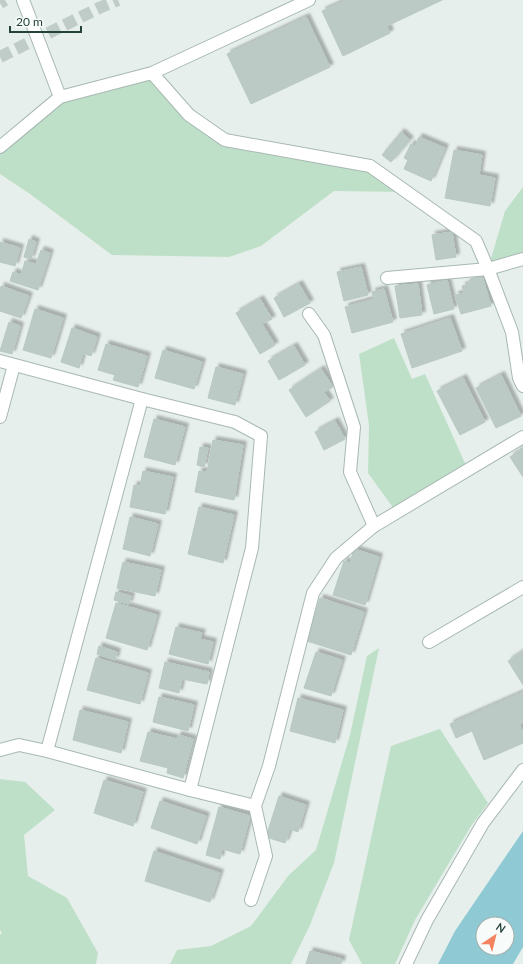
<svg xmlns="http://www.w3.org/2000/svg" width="523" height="964" font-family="Lato,sans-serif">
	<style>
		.green { fill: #bfe0c8 }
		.water { fill: #8ec9d4; fill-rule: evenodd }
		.building { fill: #bbcac4; stroke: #b8c9c2; filter: url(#shadow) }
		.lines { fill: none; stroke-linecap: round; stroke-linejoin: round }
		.highway-tunnel { stroke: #bfccc8; stroke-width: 12; stroke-dasharray: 12 6; stroke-linecap: butt }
		.street-casing { stroke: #a8b8b2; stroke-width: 14 }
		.street { stroke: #fff; stroke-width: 12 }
	</style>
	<defs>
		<filter id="shadow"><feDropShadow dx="3.5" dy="-3.5" stdDeviation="1" flood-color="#0004"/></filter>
	</defs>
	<rect width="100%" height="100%" fill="#e6efeb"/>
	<g class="green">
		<path d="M152,73L189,115L225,140L370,166L407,192L334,191L261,246L229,257L112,255L30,194L0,174V147L60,97Z"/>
		<path d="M523,187V259L488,269L505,211Z"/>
		<path d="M394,338L412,379L425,374L468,470L397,513L368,473L369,425L359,354Z"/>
		<path d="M379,648L334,863L310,925L291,964H170L177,950L211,946L251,926L288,876L316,850L350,735L367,656Z"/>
		<path d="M440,729L488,803L471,826L415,920L395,964H362L349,940L391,746Z"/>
		<path d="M0,779L25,782L55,810L24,835L28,876L67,898L98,953L96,964H0V935L2,933L0,930Z"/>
	</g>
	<path class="water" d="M523,831V947L513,964H438L455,931ZM483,924H507V948H483Z"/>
	<g class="building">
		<path d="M346,0H442L387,26L390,33L343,56L322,11Z"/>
		<path d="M306,17L330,67L251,104L227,54Z"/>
		<path d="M401,132L410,140L391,162L382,155Z"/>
		<path d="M419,137L445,148L431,181L404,169L408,160L404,158L411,144L415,146Z"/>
		<path d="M454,150L482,155L479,175L495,178L490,206L445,198Z"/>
		<path d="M452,232L456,257L436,260L432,235Z"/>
		<path d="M29,239L36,242L31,259L24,257Z"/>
		<path d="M0,242L20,248L15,266L0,262Z"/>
		<path d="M41,250L50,253L38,290L10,281L13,272L21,275L25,261L36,264Z"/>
		<path d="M361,267L368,295L344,301L337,272Z"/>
		<path d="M482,276L491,306L461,314L455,295L464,293L462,286L469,284L470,279Z"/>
		<path d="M447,280L454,309L434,314L427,285Z"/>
		<path d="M299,284L310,303L284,317L274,298Z"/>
		<path d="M418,284L422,315L400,318L395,286Z"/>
		<path d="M1,286L29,296L21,318L0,311V291Z"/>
		<path d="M384,289L393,322L352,333L345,307L374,299L372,292Z"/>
		<path d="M260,299L272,319L262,324L275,345L260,354L236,313Z"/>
		<path d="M35,309L63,318L51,358L23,350Z"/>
		<path d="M450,318L462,351L412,368L401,334Z"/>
		<path d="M9,322L20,326L12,354L0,351Z"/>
		<path d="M72,328L97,337L91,356L83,353L79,368L61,362Z"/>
		<path d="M106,344L147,356L138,387L113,380L115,375L98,370Z"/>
		<path d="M294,346L305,365L279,380L268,361Z"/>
		<path d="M163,350L202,362L194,389L155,378Z"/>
		<path d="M216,367L243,374L235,405L208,398Z"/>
		<path d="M321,369L333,387L324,392L330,401L306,417L289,390Z"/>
		<path d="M501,375L521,416L496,428L476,388Z"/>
		<path d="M463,378L485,422L460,435L437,391Z"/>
		<path d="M154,419L185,427L175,465L144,457Z"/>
		<path d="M335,421L345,439L324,450L315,432Z"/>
		<path d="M213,440L243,445L234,500L195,492L199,471L207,472Z"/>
		<path d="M200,447L208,448L204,467L197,465Z"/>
		<path d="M523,448V477L510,457Z"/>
		<path d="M143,471L173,477L165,514L130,507L134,485L140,486Z"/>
		<path d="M199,507L234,515L223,563L188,554Z"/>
		<path d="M130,517L158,524L150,556L123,549Z"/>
		<path d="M354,549L379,557L365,605L333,595L344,561L350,563Z"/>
		<path d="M123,562L161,570L155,596L117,588Z"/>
		<path d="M116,592L131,596L129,604L114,600Z"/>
		<path d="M320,598L364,612L351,655L307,641Z"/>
		<path d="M116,603L157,615L147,650L106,638Z"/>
		<path d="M176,627L202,633L200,639L213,642L208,664L169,654Z"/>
		<path d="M99,646L117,652L115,660L97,654Z"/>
		<path d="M523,651V685L508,661Z"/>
		<path d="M316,652L342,660L331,696L304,688Z"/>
		<path d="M96,658L148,673L140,704L87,690Z"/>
		<path d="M165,662L209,672L207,684L182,679L179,693L159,688Z"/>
		<path d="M523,692V723L519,724L523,732V743L484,760L472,731L456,738L450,724Z"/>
		<path d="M159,697L194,705L188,731L153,722Z"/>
		<path d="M298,698L343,710L335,743L290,731Z"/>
		<path d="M80,710L128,722L121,753L73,740Z"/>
		<path d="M148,732L177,739L178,735L193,739L183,778L167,773L168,768L140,761Z"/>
		<path d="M104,780L143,792L133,826L94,813Z"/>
		<path d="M279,796L306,805L298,832L290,829L285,843L266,837Z"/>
		<path d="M160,801L206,816L197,844L151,828Z"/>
		<path d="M219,807L250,816L240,854L222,849L220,859L206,855Z"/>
		<path d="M154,851L220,873L210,902L145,881Z"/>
		<path d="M310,951L342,959L341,964H306Z"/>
	</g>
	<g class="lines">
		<g class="highway-tunnel">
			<path d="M0,3L5,0"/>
			<path d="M0,57L99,8L118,0"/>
		</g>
		<defs>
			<g id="street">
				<path d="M23,0L60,97"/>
				<path d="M152,73L189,115L225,140L370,166L476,241L488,269L512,332L519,378L523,386"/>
				<path d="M0,147L60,97L152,73L309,0"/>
				<path d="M387,278L488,269L523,259"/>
				<path d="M309,314L324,335L354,427L350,472L374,526"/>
				<path d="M0,361L142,399L235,422L261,436L252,548L190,790"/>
				<path d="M0,417L14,365"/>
				<path d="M429,642L523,587"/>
				<path d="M0,750L19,745L47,751L190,790L255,806L266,856L251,900"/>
				<path d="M47,751L142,399"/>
				<path d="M255,806L269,766L313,593L336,558L374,526L523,437"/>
				<path d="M406,964L427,920L483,823L523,770"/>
			</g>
		</defs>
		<use href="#street" class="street-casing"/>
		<use href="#street" class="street"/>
	</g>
	<g transform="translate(495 936) rotate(35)"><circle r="19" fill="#f7fbf9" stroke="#a3b1ad"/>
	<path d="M0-3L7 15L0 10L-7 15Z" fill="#f4845f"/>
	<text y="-6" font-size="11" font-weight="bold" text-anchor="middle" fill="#24423a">N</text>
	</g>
	<path d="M10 26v6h71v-6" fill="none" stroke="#24423a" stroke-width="2"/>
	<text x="16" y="26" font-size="12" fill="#24423a" stroke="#f7fbf9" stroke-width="3" paint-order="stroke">20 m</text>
</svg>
